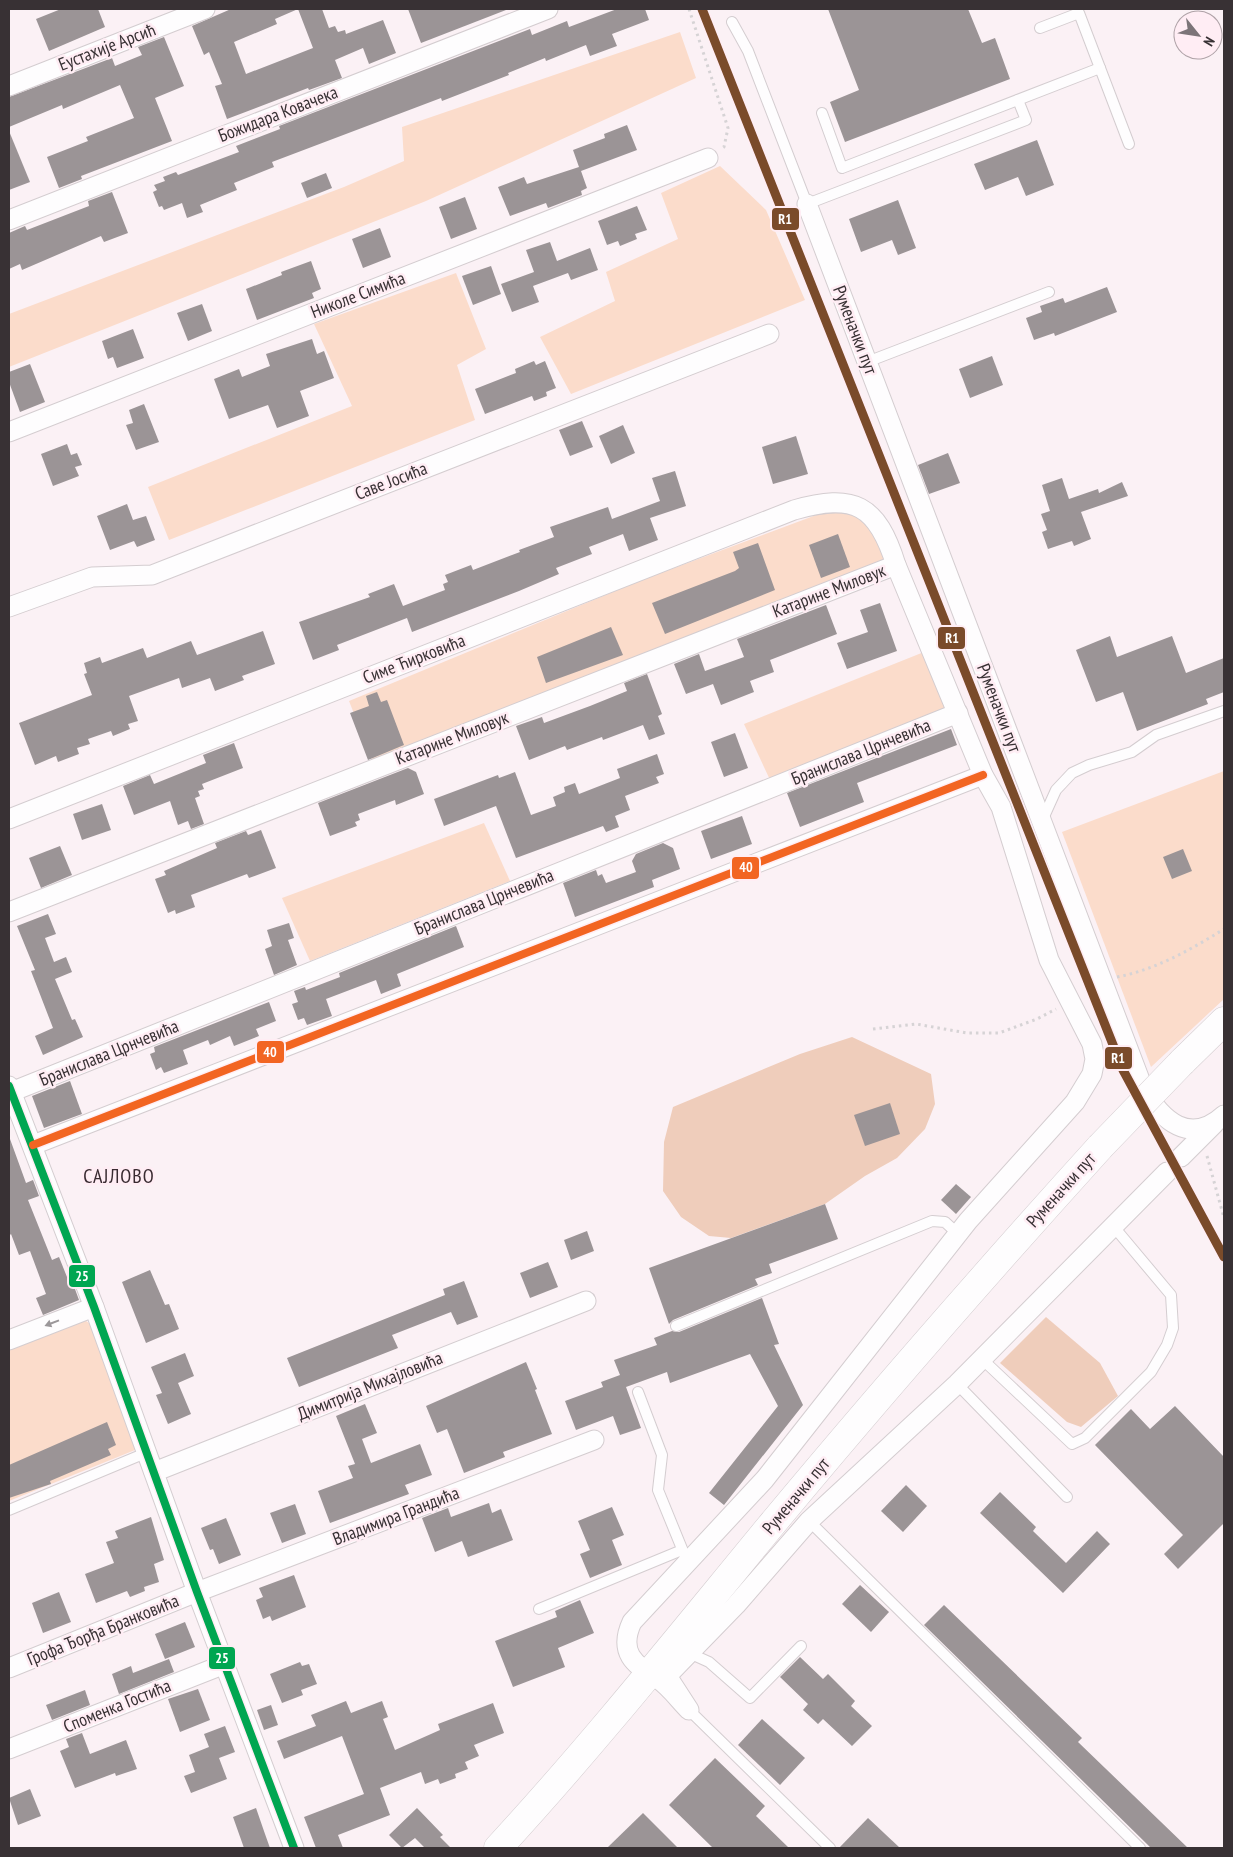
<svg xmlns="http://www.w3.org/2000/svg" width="1233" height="1857" font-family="'PT Sans Narrow',sans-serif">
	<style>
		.green { fill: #fbdccb }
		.forest { fill: #efcdbb }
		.building { fill: #9b9496; fill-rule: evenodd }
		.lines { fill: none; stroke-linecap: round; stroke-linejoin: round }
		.lane-casing { stroke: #d4cdd0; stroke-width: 12 }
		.street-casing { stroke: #d4cdd0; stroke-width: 21 }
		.secondary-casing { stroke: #d4cdd0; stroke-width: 29 }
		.path { stroke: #d6d3d5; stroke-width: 3; stroke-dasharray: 2.5 4; stroke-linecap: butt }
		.lane { stroke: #fefdfe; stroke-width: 10 }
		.street { stroke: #fefdfe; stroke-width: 19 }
		.secondary { stroke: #fefdfe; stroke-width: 28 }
		.secondary-bridge-casing { stroke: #d4cdd0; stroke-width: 29; stroke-linecap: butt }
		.secondary-bridge { stroke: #fefdfe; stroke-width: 28 }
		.bus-1-casing { stroke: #ffedf4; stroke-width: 11 }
		.bus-2-casing { stroke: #ffedf4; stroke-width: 11 }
		.bus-1 { stroke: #00a651; stroke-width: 8 }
		.bus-2 { stroke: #f26522; stroke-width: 8 }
		.rail-1-casing { stroke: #ffedf4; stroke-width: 12 }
		.rail-1 { stroke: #7a4b2a; stroke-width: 9 }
		.oneway { fill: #9b9799 }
		.labels { text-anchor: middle; stroke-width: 5; stroke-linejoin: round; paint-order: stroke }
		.street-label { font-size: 18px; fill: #383134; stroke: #ffedf4 }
		.quarter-label { font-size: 20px; letter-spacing: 1px; fill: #392b31; stroke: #ffedf4 }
		.line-badge { stroke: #ffedf4; stroke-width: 2 }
		.badge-label { font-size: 14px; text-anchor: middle; font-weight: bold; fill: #fff }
	</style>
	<rect width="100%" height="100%" fill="#fbf1f5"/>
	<g class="green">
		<path d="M680,32L696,78L426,201L9,367V314L344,187L404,161L402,127Z"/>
		<path d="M720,166L766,210L805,300L571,394L540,337L615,301L606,272L678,239L661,193Z"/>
		<path d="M456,273L486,349L457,365L475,420L169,540L148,487L352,406L314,324Z"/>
		<path d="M835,508L869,521L886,561L374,764L349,701L642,580Z"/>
		<path d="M924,652L947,710L771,782L744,724Z"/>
		<path d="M1224,771V999L1151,1067L1062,832Z"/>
		<path d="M484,823L510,881L310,961L282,898Z"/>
		<path d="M86,1321L96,1328L140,1448L9,1501V1348L76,1322Z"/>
	</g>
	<g class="forest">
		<path d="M852,1037L931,1074L935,1104L925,1129L897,1158L865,1176L825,1204L731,1238L709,1236L681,1217L663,1191L664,1142L673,1107L800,1054Z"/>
		<path d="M1046,1317L1100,1363L1118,1396L1081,1427L1067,1422L1000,1363Z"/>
	</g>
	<g class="building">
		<path d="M61,9H98L105,27L49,51L36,19Z"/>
		<path d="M231,9H322L329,28L335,26L338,32L345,30L346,34L383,20L396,53L369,64L363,48L335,60L342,78L309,90L308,88L227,119L215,86L222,84L209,52L204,55L192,26ZM298,9L313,48L246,74L234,42L277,24L275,19Z"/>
		<path d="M408,9H506V10L421,43Z"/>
		<path d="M617,9H645L649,20L612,34L617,46L590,56L586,45L546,61L545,58L508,73L509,75L442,101L441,98L272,162L274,167L234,183L237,190L200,205L203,212L187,218L182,203L164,210L162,206L159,207L153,192L157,190L154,185L165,181L163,177L176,172L178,175L239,152L236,146L280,129L279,126L530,29L532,35L567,21L569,27Z"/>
		<path d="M828,9H968L982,43L995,38L1010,79L845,142L830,102L859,90Z"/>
		<path d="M164,37L184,86L155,98L172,141L81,176L82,179L59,188L47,157L88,141L86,137L134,118L120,85L63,109L62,105L9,127V97L112,58L115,66L142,55L138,47Z"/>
		<path d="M627,125L637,150L581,171L587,188L581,191L582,195L548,208L546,203L510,216L498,187L524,177L527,184L579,167L573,150L605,138L604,134Z"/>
		<path d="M9,131L30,182L9,190Z"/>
		<path d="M1037,140L1054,185L1026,196L1018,177L985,190L974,164Z"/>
		<path d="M326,173L332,188L307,198L301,183Z"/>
		<path d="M112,192L128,233L104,242L101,236L22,270L20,264L9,269V233L25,226L27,230L89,206L88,201Z"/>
		<path d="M465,197L477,229L451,239L439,207Z"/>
		<path d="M898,200L916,248L898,255L892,240L861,252L849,219Z"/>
		<path d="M637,206L647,230L635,234L637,239L620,246L618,241L607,245L598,221Z"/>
		<path d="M380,228L391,257L363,268L352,239Z"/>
		<path d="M550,242L557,261L590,248L598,270L571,280L568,273L533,286L539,302L512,312L501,284L534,272L526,250Z"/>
		<path d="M311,261L321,289L312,293L314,298L257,320L246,289L282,275L281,272Z"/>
		<path d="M491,266L501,294L473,305L462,276Z"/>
		<path d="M1107,287L1117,312L1055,336L1054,333L1034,340L1026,318L1042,312L1040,306L1063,298L1065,303Z"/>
		<path d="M202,304L212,331L188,341L177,313Z"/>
		<path d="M133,329L144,358L117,368L113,357L108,359L102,341Z"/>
		<path d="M312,339L317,354L324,351L334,378L300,391L309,416L277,428L268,405L229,419L214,379L239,369L242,377L270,366L266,354Z"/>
		<path d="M992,356L1003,385L970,398L959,369Z"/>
		<path d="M534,361L536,365L545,361L556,388L546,392L547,396L534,401L532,396L485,414L475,389L516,373L515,369Z"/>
		<path d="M30,364L45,402L20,412L9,382V372Z"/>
		<path d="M144,404L159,442L136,450L126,425L133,423L129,410Z"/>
		<path d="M582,421L593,447L570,456L559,430Z"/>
		<path d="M623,425L635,453L611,464L599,436Z"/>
		<path d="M796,436L808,474L773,484L762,447Z"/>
		<path d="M67,444L71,455L77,453L82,465L75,467L79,476L53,486L41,454Z"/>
		<path d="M948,453L960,483L929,494L918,465Z"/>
		<path d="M675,471L686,506L650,518L658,540L629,551L623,534L589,547L592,554L556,568L559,574L519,591L412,632L407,618L337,645L339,650L313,660L299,622L370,597L368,594L394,584L403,606L445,590L443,584L448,582L445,575L471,565L473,570L520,552L519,550L554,537L550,527L608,507L612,519L660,501L652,478Z"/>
		<path d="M1062,478L1069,499L1098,489L1099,493L1122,482L1128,496L1081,512L1091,539L1074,546L1072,541L1048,549L1042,532L1047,530L1041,514L1050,511L1042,485Z"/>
		<path d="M127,504L133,520L146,516L155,540L137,547L134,541L110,550L97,516Z"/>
		<path d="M838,534L850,567L821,578L809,545Z"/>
		<path d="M758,543L775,590L665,634L652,603L735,571L739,568L733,552Z"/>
		<path d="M880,603L897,651L847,669L837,643L868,632L860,610Z"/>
		<path d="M826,605L837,634L770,660L774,672L750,681L754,692L721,705L713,684L686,694L674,664L699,654L705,671L744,657L737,639Z"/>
		<path d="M611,627L623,655L546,683L537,657Z"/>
		<path d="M263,631L275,664L242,676L244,680L215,691L210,678L182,688L179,678L129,696L138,721L128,724L130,729L113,736L111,731L88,739L90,744L77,748L79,754L58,762L56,756L35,765L19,723L92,695L84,674L87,673L84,663L100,657L102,663L143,648L147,658L191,641L197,655Z"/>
		<path d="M1110,636L1117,657L1172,636L1186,673L1224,658V692L1206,699L1208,704L1137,731L1123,692L1096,702L1076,650Z"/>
		<path d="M647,674L662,714L658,716L665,734L649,740L643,725L603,740L602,737L567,750L565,746L529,760L516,726L542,717L544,723L590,706L627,691L624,683Z"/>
		<path d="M377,692L381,702L387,700L404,745L368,760L350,713L369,706L366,696Z"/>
		<path d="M951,729L957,745L857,783L864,802L800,827L787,793Z"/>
		<path d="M735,733L748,768L724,777L711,742Z"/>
		<path d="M234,743L243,768L202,784L204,789L198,791L200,796L195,798L204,824L191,829L188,821L178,825L170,801L134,815L123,786L150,775L154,784L206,763L203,755Z"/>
		<path d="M657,754L664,774L656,777L659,783L625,796L630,810L615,816L619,827L606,832L603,826L516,858L496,806L444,826L434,799L498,775L499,778L515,772L531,815L556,806L553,797L565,792L564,787L575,783L579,794L620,778L617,769Z"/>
		<path d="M408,768L416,772L424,794L396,805L395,800L358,814L360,820L355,822L357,826L330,836L318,803Z"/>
		<path d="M102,804L111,830L82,840L73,814Z"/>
		<path d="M742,816L752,844L711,859L701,831Z"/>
		<path d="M261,830L276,868L249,878L247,874L191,895L195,907L176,914L175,910L168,913L155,879L166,875L164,871L217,848L215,843L246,831L248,835Z"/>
		<path d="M663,843L673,848L680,869L652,880L654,887L575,917L563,883L596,870L598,876L602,874L606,883L636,872L632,861L636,854Z"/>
		<path d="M60,846L72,875L41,888L29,858Z"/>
		<path d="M1183,849L1192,871L1172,879L1163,857Z"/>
		<path d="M48,914L56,934L45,938L54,962L66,957L72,972L55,979L72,1020L75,1019L83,1037L43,1055L35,1036L53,1028L31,971L35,970L17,926Z"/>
		<path d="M289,923L294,938L288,940L297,965L274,975L265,949L272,946L267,930Z"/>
		<path d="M456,926L464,947L397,974L401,986L381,994L376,980L326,999L332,1016L307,1025L304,1018L298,1020L292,1004L298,1002L294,991L305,987L306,990L340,977L339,973Z"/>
		<path d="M269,1002L276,1021L256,1029L259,1036L234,1046L230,1036L210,1045L208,1040L183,1050L188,1064L164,1073L161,1067L156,1070L150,1054L155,1052L154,1047Z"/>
		<path d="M70,1081L82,1114L44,1128L32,1096Z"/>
		<path d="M890,1103L900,1134L865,1146L854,1115Z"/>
		<path d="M10,1139L26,1183L33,1180L39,1196L28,1200L52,1260L59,1257L69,1282L72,1281L79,1300L43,1315L36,1298L46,1294L30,1251L19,1255L11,1234L9,1236Z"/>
		<path d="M956,1184L971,1197L956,1214L941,1200Z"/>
		<path d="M825,1204L838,1239L769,1264L772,1273L755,1279L758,1285L673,1320L669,1324L649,1268Z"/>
		<path d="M587,1231L594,1251L571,1260L564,1240Z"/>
		<path d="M548,1262L558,1287L530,1298L520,1273Z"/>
		<path d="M150,1270L165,1305L169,1304L179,1329L146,1343L122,1282Z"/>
		<path d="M464,1281L478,1317L457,1325L451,1312L392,1335L398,1348L299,1387L287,1358L445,1295L443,1289Z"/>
		<path d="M762,1298L779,1344L774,1345L803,1405L724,1505L709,1493L778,1406L750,1354L670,1383L667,1372L626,1387L641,1428L620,1435L613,1416L576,1430L565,1401L603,1387L601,1382L620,1375L614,1360L657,1345L654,1338L672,1331L679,1332Z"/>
		<path d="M185,1353L194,1376L178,1383L191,1414L168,1424L156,1395L162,1393L151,1367Z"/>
		<path d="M526,1362L537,1389L535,1390L552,1434L503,1452L505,1457L464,1473L447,1429L437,1433L426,1406Z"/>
		<path d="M365,1404L377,1433L362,1439L371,1463L420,1444L432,1475L405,1485L409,1494L330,1523L318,1491L353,1478L348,1466L355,1464L336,1416Z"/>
		<path d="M1175,1406L1224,1457V1523L1178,1569L1164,1554L1183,1535L1095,1445L1131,1409L1150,1429Z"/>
		<path d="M107,1422L116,1445L108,1449L111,1455L50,1481L51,1484L9,1498V1465Z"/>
		<path d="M906,1485L927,1506L903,1532L881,1511Z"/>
		<path d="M1000,1492L1036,1527L1033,1531L1066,1563L1097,1531L1110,1544L1063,1593L980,1513Z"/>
		<path d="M489,1503L492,1513L501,1509L513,1540L468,1557L462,1541L435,1552L422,1518L448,1508L451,1517Z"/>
		<path d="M295,1504L306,1534L282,1543L270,1513Z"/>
		<path d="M612,1507L624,1535L612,1540L622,1565L590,1578L580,1554L590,1550L578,1521Z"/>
		<path d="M151,1517L164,1560L154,1564L159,1582L144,1587L145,1591L130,1597L127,1591L96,1603L85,1574L114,1563L106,1542L118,1538L115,1531Z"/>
		<path d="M226,1518L241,1555L219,1564L213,1549L210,1550L201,1528Z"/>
		<path d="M294,1575L306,1607L272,1621L270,1616L263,1619L256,1600L263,1597L259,1588Z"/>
		<path d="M860,1585L889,1612L871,1632L842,1604Z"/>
		<path d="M59,1592L71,1622L43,1633L32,1603Z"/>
		<path d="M580,1600L594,1633L558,1648L565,1667L513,1687L495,1641L557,1617L555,1611Z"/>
		<path d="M944,1605L1082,1738L1078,1742L1188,1848H1151L924,1625Z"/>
		<path d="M185,1622L195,1647L165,1659L155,1634Z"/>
		<path d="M800,1657L823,1679L828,1674L855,1701L851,1706L872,1726L852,1746L823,1719L818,1724L803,1710L808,1704L780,1677Z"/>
		<path d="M169,1659L174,1672L119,1694L112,1674L131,1666L133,1673Z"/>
		<path d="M300,1662L302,1666L309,1664L317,1684L301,1690L303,1695L282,1703L270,1674Z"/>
		<path d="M198,1689L210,1720L180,1732L168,1699Z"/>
		<path d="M85,1690L90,1705L52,1720L46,1705Z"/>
		<path d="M346,1701L351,1713L382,1701L388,1717L383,1719L395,1750L440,1730L438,1724L493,1703L504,1733L474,1745L479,1756L465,1762L468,1769L455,1774L456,1778L440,1784L438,1779L425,1784L421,1772L380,1788L390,1815L338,1835L343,1848H316L304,1817L364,1794L342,1736L284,1759L277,1741L316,1726L311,1715Z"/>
		<path d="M271,1705L278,1725L264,1730L257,1710Z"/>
		<path d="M762,1719L805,1758L780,1785L738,1745Z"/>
		<path d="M225,1726L235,1752L219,1758L227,1779L191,1793L184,1776L195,1772L189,1755L209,1747L204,1734Z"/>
		<path d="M82,1733L90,1754L126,1740L137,1769L116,1776L115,1773L75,1788L60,1751L69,1747L66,1739Z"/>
		<path d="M715,1758L765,1806L756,1816L789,1848H713L669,1805Z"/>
		<path d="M30,1789L41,1816L18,1825L9,1798Z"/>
		<path d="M256,1808L265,1834L270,1848H244L233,1817Z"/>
		<path d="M417,1808L443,1835L440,1837L451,1848H425L415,1838L402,1848L389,1835Z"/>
		<path d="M643,1813L678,1848H607Z"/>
		<path d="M868,1818L900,1848H839Z"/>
	</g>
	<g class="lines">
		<defs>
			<g id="lane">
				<path d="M732,22L748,51L807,204L1026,120L1018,100"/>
				<path d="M1040,28L1079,13L1129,144"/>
				<path d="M822,113L842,168L1100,68"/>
				<path d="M867,362L1049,292"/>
				<path d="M1042,821L1056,790L1072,773L1089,765L1132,752L1156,735L1224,711"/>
				<path d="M676,1326L932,1221L945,1222L958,1234"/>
				<path d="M982,1359L1072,1444L1085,1438L1151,1372L1167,1345L1173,1328L1171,1295L1114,1227"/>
				<path d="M957,1384L1067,1497"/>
				<path d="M638,1392L662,1455L658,1490L687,1561"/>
				<path d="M9,1510L148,1452"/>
				<path d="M809,1521L1140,1848"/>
				<path d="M539,1609L682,1550"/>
				<path d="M689,1653L709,1662L750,1698L801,1646"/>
				<path d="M689,1710L830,1848"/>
			</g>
			<g id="street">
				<path d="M9,86L205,9"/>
				<path d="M807,204L1143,1088C1162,1121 1190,1146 1224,1115"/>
				<path d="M9,220L548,9"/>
				<path d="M9,432L708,158"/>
				<path d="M9,607L92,577L152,575L769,334"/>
				<path d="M9,819L794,510C854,493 877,504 896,565L983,775L1001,807L1049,960L1092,1044L1095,1059L1092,1074L1075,1102L968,1221L765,1479L632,1622C618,1652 634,1665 658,1679C669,1686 679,1700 689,1710L667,1676L736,1605L809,1521L957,1384L1167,1172"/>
				<path d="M9,912L896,565"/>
				<path d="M9,1086L94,1307L197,1592L294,1848"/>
				<path d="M11,1092L958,713"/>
				<path d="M33,1145L983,775"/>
				<path d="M1181,1157L1214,1124"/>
				<path d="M9,1340L94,1307"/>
				<path d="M154,1472L586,1301"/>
				<path d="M9,1668L197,1592L594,1440"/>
				<path d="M9,1749L225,1664"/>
			</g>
			<g id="secondary">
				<path d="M1182,1062L1224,1021"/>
				<path d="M498,1848C592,1746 679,1637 768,1529C875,1400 986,1273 1100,1147"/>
			</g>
		</defs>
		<use href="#lane" class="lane-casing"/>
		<use href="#street" class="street-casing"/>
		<use href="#secondary" class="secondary-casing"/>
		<g class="path">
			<path d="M689,9L728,128L724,147L721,149"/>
			<path d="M1117,977C1155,970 1192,949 1224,929"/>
			<path d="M873,1029L916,1024L967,1033H999L1037,1019L1056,1009"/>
			<path d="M1207,1156L1224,1218"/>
		</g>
		<use href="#lane" class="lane"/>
		<use href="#street" class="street"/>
		<use href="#secondary" class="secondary"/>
		<defs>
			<path id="secondary-bridge" d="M1100,1147L1182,1062"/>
		</defs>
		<use href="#secondary-bridge" class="secondary-bridge-casing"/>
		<use href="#secondary-bridge" class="secondary-bridge"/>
		<defs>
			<path id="bus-1" d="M9,1086L94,1307L197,1592L294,1848"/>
			<path id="bus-2" d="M33,1145L983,775"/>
		</defs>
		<use href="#bus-1" class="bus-1-casing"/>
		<use href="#bus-2" class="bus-2-casing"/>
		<use href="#bus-1" class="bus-1"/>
		<use href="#bus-2" class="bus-2"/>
		<defs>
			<path id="rail-1" d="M702,9L1123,1070L1224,1257"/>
		</defs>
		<use href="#rail-1" class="rail-1-casing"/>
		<use href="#rail-1" class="rail-1"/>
	</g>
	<defs><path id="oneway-solid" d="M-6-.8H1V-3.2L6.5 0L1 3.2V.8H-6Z" transform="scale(1.25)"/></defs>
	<use class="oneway" href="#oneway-solid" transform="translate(52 1323) rotate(159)"/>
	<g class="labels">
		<g class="street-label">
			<text transform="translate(107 47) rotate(-21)" y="6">Еустахије Арсић</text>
			<text transform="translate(278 114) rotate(-21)" y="6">Божидара Ковачека</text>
			<text transform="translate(358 295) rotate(-21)" y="6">Николе Симића</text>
			<text transform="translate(855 330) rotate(69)" y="6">Руменачки пут</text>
			<text transform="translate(391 481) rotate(-21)" y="6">Саве Јосића</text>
			<text transform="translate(829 591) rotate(-21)" y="6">Катарине Миловук</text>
			<text transform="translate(414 659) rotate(-21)" y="6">Симе Ћирковића</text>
			<text transform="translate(999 708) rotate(69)" y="6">Руменачки пут</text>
			<text transform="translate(452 738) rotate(-21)" y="6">Катарине Миловук</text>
			<text transform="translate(861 752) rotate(-22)" y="6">Бранислава Црнчевића</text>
			<text transform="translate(484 902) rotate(-22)" y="6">Бранислава Црнчевића</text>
			<text transform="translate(109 1053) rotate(-22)" y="6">Бранислава Црнчевића</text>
			<text transform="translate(1061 1190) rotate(-48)" y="6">Руменачки пут</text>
			<text transform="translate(370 1386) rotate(-22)" y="6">Димитрија Михајловића</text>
			<text transform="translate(796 1496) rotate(-50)" y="6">Руменачки пут</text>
			<text transform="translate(396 1516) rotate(-21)" y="6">Владимира Грандића</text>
			<text transform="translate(103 1630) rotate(-22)" y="6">Грофа Ђорђа Бранковића</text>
			<text transform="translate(117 1706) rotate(-22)" y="6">Споменка Гостића</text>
		</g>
		<g class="quarter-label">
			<text x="119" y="1183">САЈЛОВО</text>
		</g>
	</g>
	<g class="line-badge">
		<rect x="771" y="207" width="29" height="24" rx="5" fill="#7a4b2a"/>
		<rect x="937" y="626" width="29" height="24" rx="5" fill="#7a4b2a"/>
		<rect x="731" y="856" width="29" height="24" rx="5" fill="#f26522"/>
		<rect x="256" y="1040" width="29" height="24" rx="5" fill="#f26522"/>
		<rect x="1104" y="1046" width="29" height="24" rx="5" fill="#7a4b2a"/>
		<rect x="68" y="1264" width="28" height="24" rx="5" fill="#00a651"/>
		<rect x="208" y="1646" width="28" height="24" rx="5" fill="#00a651"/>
	</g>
	<g class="badge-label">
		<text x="785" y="224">R1</text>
		<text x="952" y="643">R1</text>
		<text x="746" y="872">40</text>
		<text x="270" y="1057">40</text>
		<text x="1118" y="1063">R1</text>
		<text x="82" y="1281">25</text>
		<text x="222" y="1663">25</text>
	</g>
	<rect width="1233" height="1857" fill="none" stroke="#383134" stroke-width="20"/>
	<g transform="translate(1198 35) rotate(120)"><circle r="24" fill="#ffedf4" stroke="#afa2a7"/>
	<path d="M0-4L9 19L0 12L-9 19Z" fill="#7c7478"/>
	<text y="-8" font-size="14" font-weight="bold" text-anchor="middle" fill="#383134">N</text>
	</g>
</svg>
